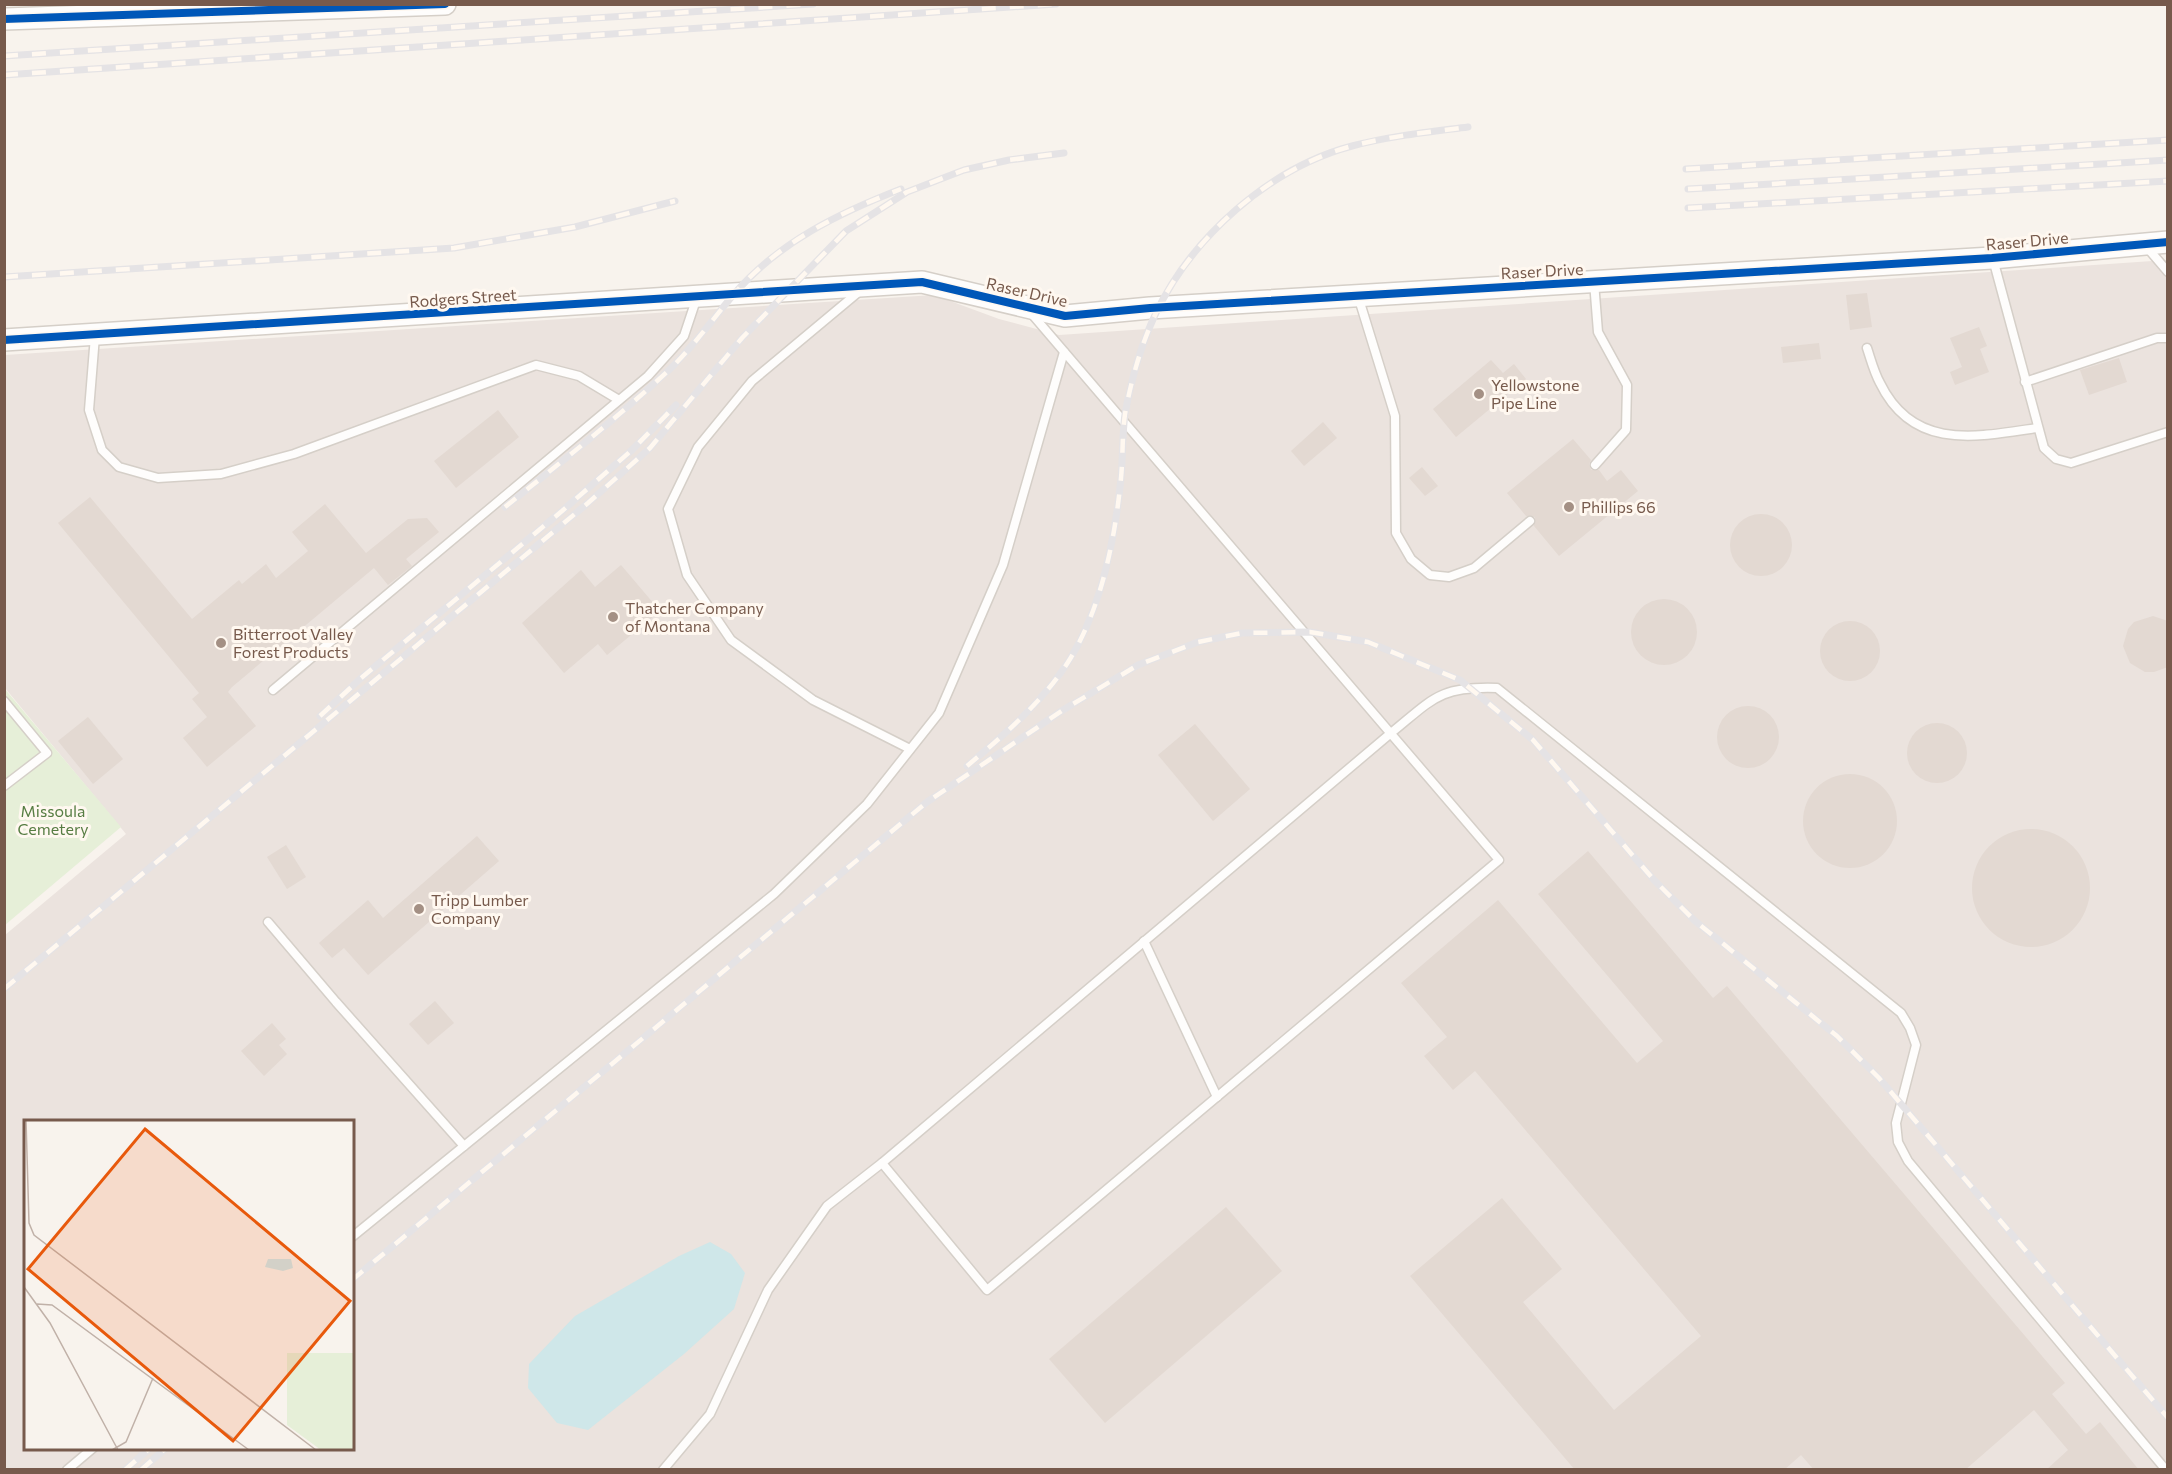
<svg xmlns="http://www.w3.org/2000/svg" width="2172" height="1474" font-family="Commissioner,sans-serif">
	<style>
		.industrial { fill: #ebe3de; fill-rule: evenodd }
		.green { fill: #e6efd8 }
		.water { fill: #cfe7e9 }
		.building { fill: #e3d9d2 }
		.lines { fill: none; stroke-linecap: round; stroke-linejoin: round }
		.service-casing { stroke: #d5cfc8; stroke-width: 11 }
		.tertiary-casing { stroke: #d5cfc8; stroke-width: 24 }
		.service { stroke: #fefdfc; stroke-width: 8 }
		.tertiary { stroke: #fefdfc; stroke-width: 21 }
		.rail-casing { stroke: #e5e3e5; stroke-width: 7 }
		.rail { stroke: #fff8f0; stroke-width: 4.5; stroke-dasharray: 14; stroke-linecap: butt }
		.cycleway-casing { stroke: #fff8f0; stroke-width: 11 }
		.cycleway { stroke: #0057b8; stroke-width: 8 }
		.poi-dot { fill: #a49084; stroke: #fff8f0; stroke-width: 2 }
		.labels { text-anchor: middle; stroke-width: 6; stroke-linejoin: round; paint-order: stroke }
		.street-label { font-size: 16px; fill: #775a4c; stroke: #fff8f0 }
		.poi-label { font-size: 16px; fill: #775a4c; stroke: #fff8f0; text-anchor: start }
		.park-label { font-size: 16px; fill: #577d43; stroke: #fff8f0 }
		.inset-road { fill: none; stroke: #c0b1a8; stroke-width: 1.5 }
		.view { fill: #e8590c; fill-opacity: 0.15; stroke: #e8590c; stroke-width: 3 }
		.inset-edge { fill: none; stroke: #775a4c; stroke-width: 3 }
	</style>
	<rect width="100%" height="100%" fill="#f8f3ed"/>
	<path class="industrial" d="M2167,260V1469L5,1470V935L126,834L5,688V355L934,295L999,319L1059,335ZM26,1122H352V1448H26Z"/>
	<path class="green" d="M4,688L121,827L5,925H4Z"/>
	<path class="water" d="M710,1242L731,1254L745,1273L734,1309L684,1354L588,1430L557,1423L528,1388L529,1364L575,1316L679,1256Z"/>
	<g class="building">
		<path d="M1867,293L1872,327L1850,330L1846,295Z"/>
		<path d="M1979,327L1987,346L1980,349L1989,372L1955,385L1950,372L1962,367L1950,338Z"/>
		<path d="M1819,343L1821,359L1783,363L1781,347Z"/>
		<path d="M2119,358L2127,382L2089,395L2080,370Z"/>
		<path d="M1491,360L1503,373L1514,364L1526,379L1456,437L1433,409Z"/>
		<path d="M498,410L519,437L456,488L434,461Z"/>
		<path d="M1323,422L1337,438L1304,466L1291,451Z"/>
		<path d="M1573,439L1591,460L1589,464L1591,470H1599L1607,481L1621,470L1638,491L1559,556L1534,526L1535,517L1526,516L1507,493Z"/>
		<path d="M1422,467L1438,486L1425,496L1409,478Z"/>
		<path d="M90,497L192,619L239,580L242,584L266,564L276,578L308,551L292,532L325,504L366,553L408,519L427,518L439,532L406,559L412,566L388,585L374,568L232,687L228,692L256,726L207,767L183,738L207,717L192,699L199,693L58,523Z"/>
		<circle cx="1761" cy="545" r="31"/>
		<path d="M621,565L660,611L607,655L598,644L564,673L522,623L581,570L595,587Z"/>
		<circle cx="1664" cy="632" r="33"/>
		<path d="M2153,616L2168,621V667L2154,672H2145L2130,663L2123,646L2128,629L2134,622Z"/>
		<circle cx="1850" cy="651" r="30"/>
		<circle cx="1748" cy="737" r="31"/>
		<path d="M88,717L123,759L93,784L58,741Z"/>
		<circle cx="1937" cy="753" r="30"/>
		<path d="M1195,724L1250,789L1213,821L1158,755Z"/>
		<circle cx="1850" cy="821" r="47"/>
		<circle cx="2031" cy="888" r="59"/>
		<path d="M477,836L499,861L368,975L344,948L332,958L319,943L368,900L383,918Z"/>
		<path d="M286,845L306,877L287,889L267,857Z"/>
		<path d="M1588,851L1713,998L1727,986L2065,1383L2052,1394L2086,1434L2100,1422L2139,1470H2046L2068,1450L2034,1410L1965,1470H1814L1801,1455L1784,1470H1575L1410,1276L1502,1198L1562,1269L1523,1302L1614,1410L1701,1336L1475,1071L1453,1090L1424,1056L1447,1037L1401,983L1498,900L1637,1063L1663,1041L1538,894Z"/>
		<path d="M435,1001L454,1023L428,1045L409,1024Z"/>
		<path d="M272,1023L286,1039L279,1045L287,1054L264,1076L241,1051Z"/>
		<path d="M1226,1207L1282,1271L1105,1423L1049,1359Z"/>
	</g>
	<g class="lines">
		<defs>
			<g id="service">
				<path d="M2145,245L2168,272"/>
				<path d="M1993,259L2044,448L2056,459L2071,463L2168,432"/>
				<path d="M1594,282L1598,332L1627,385L1626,430L1595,465"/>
				<path d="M861,290L752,381L698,447L668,509L687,575L731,640L813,700L910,749"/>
				<path d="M1358,296L1395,416L1396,533L1411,559L1430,575L1449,577L1474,568L1530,521"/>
				<path d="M1031,313C1187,496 1343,678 1499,860L987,1290L882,1163L1391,733C1433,699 1439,686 1497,688L1901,1013L1910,1028L1916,1045L1896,1123L1898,1142L1908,1161L2166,1470"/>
				<path d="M95,336L89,410L102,450L119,467L158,478L221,474L294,454L536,365L579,376L619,400"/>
				<path d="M1867,348C1871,360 1874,372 1880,383C1913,451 1976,437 2037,428"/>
				<path d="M2025,382L2157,338H2168"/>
				<path d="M273,690L648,376L684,336L697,297"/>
				<path d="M4,701L47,753L4,786"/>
				<path d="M268,922L336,1002L464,1146"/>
				<path d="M1144,941L1217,1097"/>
				<path d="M352,1237L774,894L867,804L939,713L1003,565L1064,352"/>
				<path d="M67,1470L93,1448"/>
				<path d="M663,1470L710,1414L768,1290L827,1206L882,1163"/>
			</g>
			<g id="tertiary">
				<path d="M4,19L445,4"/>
				<path d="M4,340L922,282L1065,316L1150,308L1992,258L2168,242"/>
			</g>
		</defs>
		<use href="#service" class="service-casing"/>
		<use href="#tertiary" class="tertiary-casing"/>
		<use href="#service" class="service"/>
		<use href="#tertiary" class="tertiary"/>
		<defs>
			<g id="rail">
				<path d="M4,56L813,4"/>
				<path d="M4,75L1056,4"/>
				<path d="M1686,169L2168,140"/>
				<path d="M1688,189L2168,160"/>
				<path d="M1688,208L2168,181"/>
				<path d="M4,277L454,248L575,227L675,201"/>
				<path d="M505,507C560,463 616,419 669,370C693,347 712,320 734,294C779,242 839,213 901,189"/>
				<path d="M320,716L360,679L562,511L632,450L676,405"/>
				<path d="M967,766C1004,735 1044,701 1070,659C1102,606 1115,539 1121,478C1123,457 1122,435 1125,414C1131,381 1141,345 1155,315C1191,238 1269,168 1352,146C1390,136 1429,132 1468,127"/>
				<path d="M4,989L588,503L650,448L742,338L846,231L907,192L964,170L1009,160L1064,153"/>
				<path d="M352,1280L927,802L1063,710L1138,665L1198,642L1242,633L1310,632L1368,642L1460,680L1533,740L1654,880L1695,921L1837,1036L1879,1078L2168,1418"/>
				<path d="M125,1470L150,1448"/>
				<path d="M141,1470L166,1448"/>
			</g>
		</defs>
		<use href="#rail" class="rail-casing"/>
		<use href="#rail" class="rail"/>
		<defs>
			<g id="cycleway">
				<path d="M4,19L445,4"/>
				<path d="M4,340L922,282L1065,316L1150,308L1992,258L2168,242"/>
			</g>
		</defs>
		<use href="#cycleway" class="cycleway-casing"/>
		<use href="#cycleway" class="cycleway"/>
	</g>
	<g class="poi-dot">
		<circle cx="1479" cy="394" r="6"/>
		<circle cx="1569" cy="507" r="6"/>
		<circle cx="613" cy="617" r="6"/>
		<circle cx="221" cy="643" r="6"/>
		<circle cx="419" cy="909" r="6"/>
	</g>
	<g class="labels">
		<g class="street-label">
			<text transform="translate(2027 241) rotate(-5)" y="6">Raser Drive</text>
			<text transform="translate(1542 271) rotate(-3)" y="6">Raser Drive</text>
			<text transform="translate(1027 292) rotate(13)" y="6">Raser Drive</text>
			<text transform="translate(463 298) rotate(-4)" y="6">Rodgers Street</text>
		</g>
		<g class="poi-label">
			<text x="1491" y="391">Yellowstone<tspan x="1491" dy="18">Pipe Line</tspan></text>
			<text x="1581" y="513">Phillips 66</text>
			<text x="625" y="614">Thatcher Company<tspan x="625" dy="18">of Montana</tspan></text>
			<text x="233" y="640">Bitterroot Valley<tspan x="233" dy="18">Forest Products</tspan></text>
			<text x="431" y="906">Tripp Lumber<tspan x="431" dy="18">Company</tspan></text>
		</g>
		<g class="park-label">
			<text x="53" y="817">Missoula<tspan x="53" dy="18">Cemetery</tspan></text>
		</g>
	</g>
	<g transform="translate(24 1120)">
		<rect width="330" height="330" fill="#f8f3ed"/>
		<path d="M263,233H330V330H297L263,305Z" fill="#e6efd8"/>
		<path d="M244,139H267L269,148L259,151L241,147Z" fill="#cfe7e9"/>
		<path class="inset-road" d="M2,0L5,103L10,115L292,330M0,167L26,203L94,330M13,184L28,185L225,330M88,330L102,322L129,258"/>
		<path class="view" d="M121,9L326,181L209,321L4,149Z"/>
		<rect width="330" height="330" class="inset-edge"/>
	</g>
	<rect width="2172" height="1474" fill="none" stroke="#775a4c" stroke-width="12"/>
</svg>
